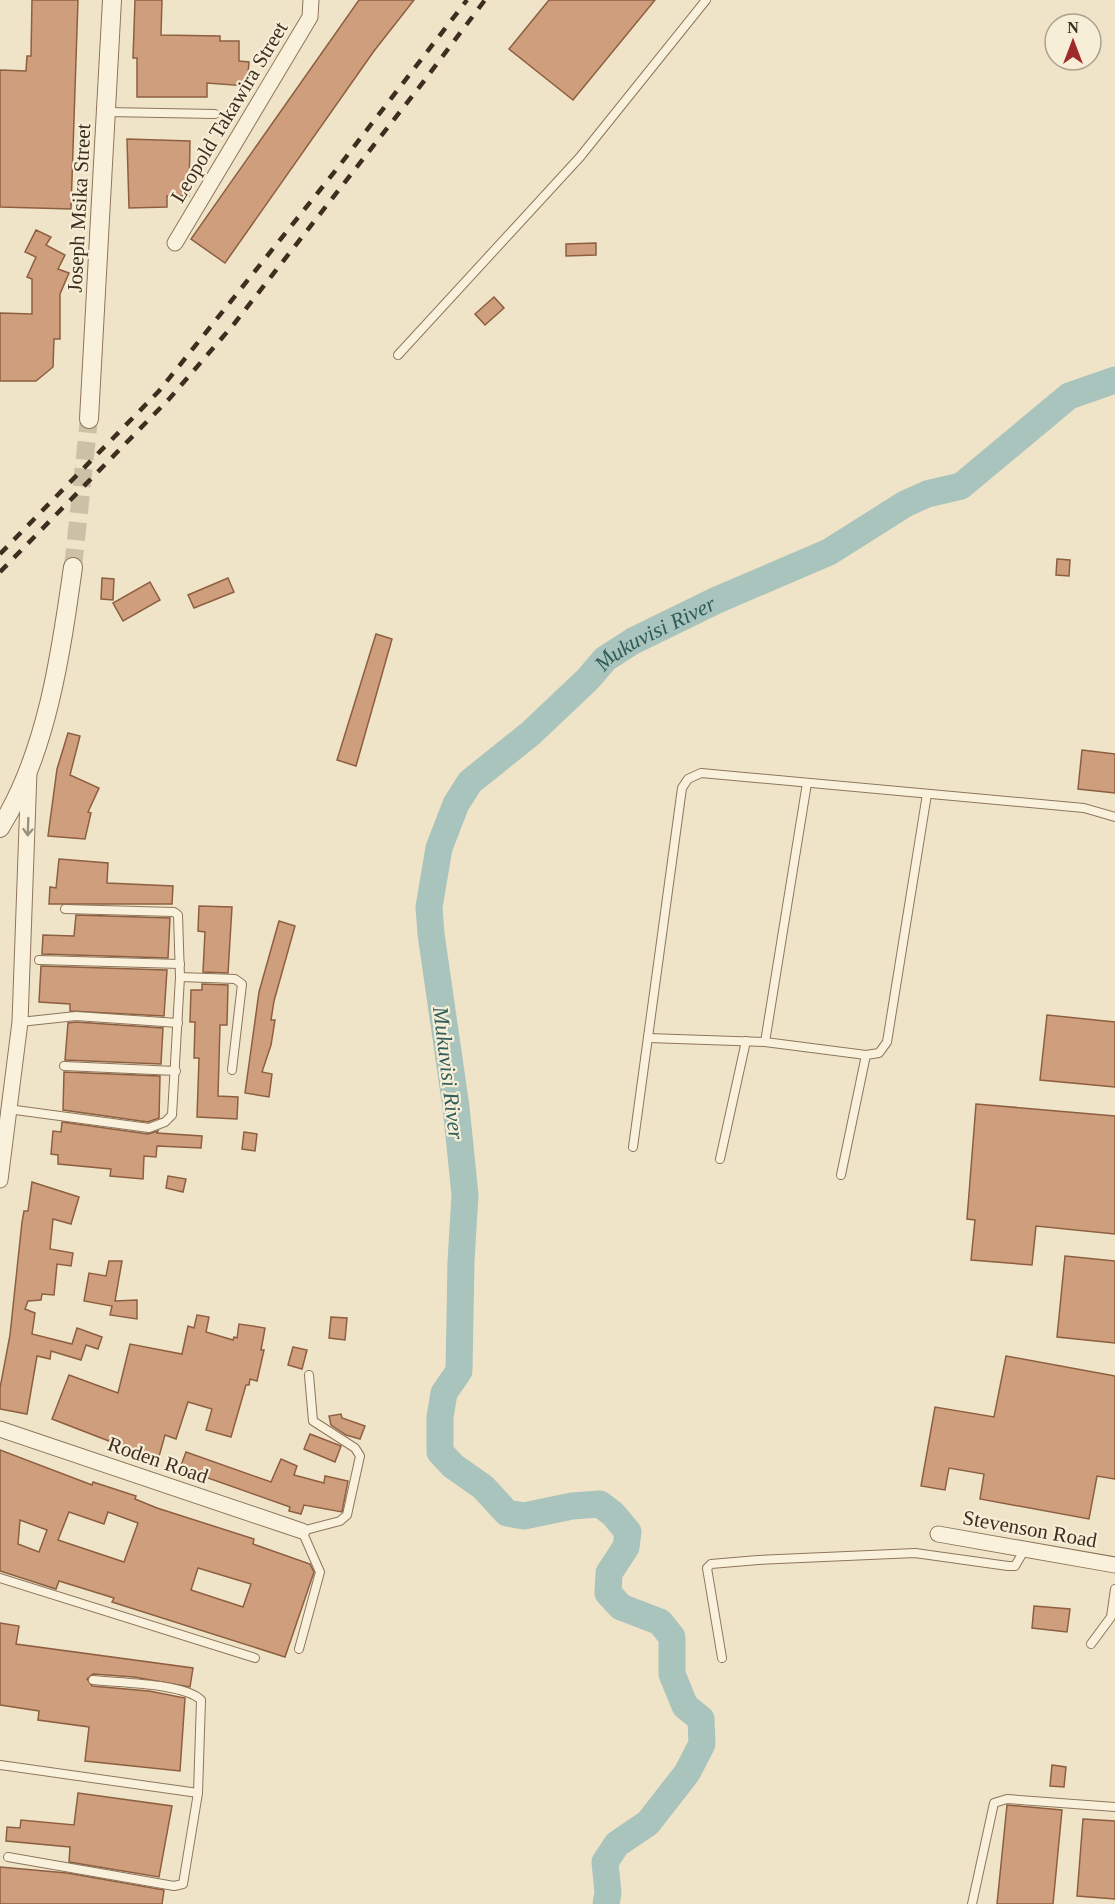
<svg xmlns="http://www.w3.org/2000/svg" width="1115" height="1904" font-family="Georgia,serif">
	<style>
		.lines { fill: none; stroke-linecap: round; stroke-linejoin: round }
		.river { stroke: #a9c4bc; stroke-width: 27 }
		.building { fill: #cf9f7d; stroke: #8d5f41; stroke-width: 1.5; fill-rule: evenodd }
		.tertiary-tunnel { stroke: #ccc0a6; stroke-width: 18; stroke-dasharray: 18 9; stroke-linecap: butt }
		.service-casing { stroke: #8d765c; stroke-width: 10 }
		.minor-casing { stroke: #8d765c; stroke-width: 17 }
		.tertiary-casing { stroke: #8d765c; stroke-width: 20 }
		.service { stroke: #faf1dc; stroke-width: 8 }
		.minor { stroke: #faf1dc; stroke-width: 15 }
		.tertiary { stroke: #faf1dc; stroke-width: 18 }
		.rail { stroke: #3d2e20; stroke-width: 4.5; stroke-dasharray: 10 10; stroke-linecap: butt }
		.oneway { stroke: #9c907e }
		.labels { text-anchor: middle; stroke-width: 4.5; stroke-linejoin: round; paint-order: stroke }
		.street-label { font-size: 21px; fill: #3d2e20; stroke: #f7eed8 }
		.water-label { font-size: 22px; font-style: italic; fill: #2f5d5a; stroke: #f7eed8 }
	</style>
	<rect width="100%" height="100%" fill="#f0e4c8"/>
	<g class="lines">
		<path class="river" id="s1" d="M606,1904L608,1893L605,1862L617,1844L648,1823L687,1773L702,1744L701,1719L685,1706L672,1674V1637L660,1622L621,1607L608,1593L609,1573L626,1547L628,1532L613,1514L600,1504L572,1506L524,1516L507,1513L483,1487L453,1466L440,1452V1417L444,1393L459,1371L461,1261L465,1195L456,1107L431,934L429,907L439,848L456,804L470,782L531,733L588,679L605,659L633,641L717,600L829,552L905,504L927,494L961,486L1069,396L1115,380"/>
	</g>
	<g class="building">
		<path d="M32,0H78L71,209L0,207V70L26,71L27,56H31Z"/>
		<path d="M135,0H162L161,35L220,36V41H239V61L249,62L247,86L207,83V97H137V58H133Z"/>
		<path d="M359,0H414L374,51L225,263L191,239Z"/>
		<path d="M549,0H655L573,100L509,49Z"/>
		<path d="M127,139L190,141L189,196H167V207L129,208Z"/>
		<path d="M36,230L51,237L46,245L65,255L58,269L69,273L60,294V339H54L53,367L36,381H0V313L32,314V279L27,277L36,257L25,252Z"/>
		<path d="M596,243V255L566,256V244Z"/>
		<path d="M494,297L504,308L485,325L475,314Z"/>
		<path d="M1057,559L1070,560L1069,576L1056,575Z"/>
		<path d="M102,578L114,579L113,600L101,599Z"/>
		<path d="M228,578L234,592L194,608L188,595Z"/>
		<path d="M150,582L160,600L123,621L113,603Z"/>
		<path d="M376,634L392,639L356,766L337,760Z"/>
		<path d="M68,733L80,736L70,775L99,788L88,812L91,813L85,839L48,836L57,769Z"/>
		<path d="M1082,750L1115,754V793L1078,789Z"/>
		<path d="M59,859L108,863L107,883L173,886L172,904H49L50,887L56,888Z"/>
		<path d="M199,906L232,907L228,973L203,972L205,932L198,931Z"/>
		<path d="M76,915L170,918L168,958L42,954L43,935L74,936Z"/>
		<path d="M279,921L295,926L274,1001L271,1020H275L271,1045L262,1072L272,1074L269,1097L245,1093L259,992Z"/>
		<path d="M41,966L167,970L164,1016L70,1011V1004L39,1002Z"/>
		<path d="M202,984L228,985L227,1025H220L218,1096L238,1097L237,1119L197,1117L199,1058H194L195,1022H190L191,990H202Z"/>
		<path d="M1047,1015L1115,1022V1087L1040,1080Z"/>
		<path d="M76,1022L163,1028L161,1064L65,1060L68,1023Z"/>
		<path d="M64,1072L160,1076L159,1118L148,1122L63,1110Z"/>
		<path d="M976,1104L1115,1116V1234L1036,1226L1032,1265L971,1260L975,1220L967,1219Z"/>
		<path d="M62,1122L148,1134L158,1131L157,1133L202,1136L201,1148L157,1146L156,1157L144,1156L143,1179L110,1176L111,1169L58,1164V1155L51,1154L53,1131L61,1132Z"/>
		<path d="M244,1132L257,1134L255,1151L242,1149Z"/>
		<path d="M168,1176L186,1179L183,1192L166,1188Z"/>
		<path d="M32,1182L79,1197L71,1224L53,1219L50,1249L73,1253L71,1266L57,1264L54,1295L42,1294L41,1300L28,1301L25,1309L35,1313L32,1334L72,1344L77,1328L102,1337L98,1349L86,1345L81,1360L51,1351L50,1359L37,1356L27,1414L0,1409V1388L10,1335L22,1222L24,1211H28Z"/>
		<path d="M1065,1256L1115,1261V1343L1057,1337Z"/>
		<path d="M109,1261H122L115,1301L137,1300V1319L110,1315L112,1306L84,1301L89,1273L106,1276Z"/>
		<path d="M197,1315L209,1317L206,1332L233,1340L234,1337L237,1338L239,1324L265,1328L261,1350H264L257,1381L250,1379L249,1385H246L231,1437L206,1430L212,1409L188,1402L176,1439L165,1435L158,1460L52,1419L69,1375L118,1393L130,1344L182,1354L188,1326L194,1328Z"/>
		<path d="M331,1317L347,1318L345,1340L329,1338Z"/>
		<path d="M293,1347L307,1350L302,1369L288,1365Z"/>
		<path d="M1006,1356L1115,1376V1479L1097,1476L1089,1519L980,1499L984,1474L949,1468L945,1490L921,1486L935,1407L994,1417Z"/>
		<path d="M341,1414L342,1418L365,1426L360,1439L346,1435L331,1425L329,1416Z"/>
		<path d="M310,1434L341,1446L335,1462L304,1449Z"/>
		<path d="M0,1450L92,1485L93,1482L136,1496L135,1499L157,1508L254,1539L253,1544L310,1564L314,1572L285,1657L112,1602L114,1598L59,1581L56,1589L0,1571ZM69,1512L104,1524L108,1512L138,1523L124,1562L58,1540ZM20,1520L47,1530L39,1552L18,1544ZM198,1568L251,1584L243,1607L191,1590Z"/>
		<path d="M186,1452L271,1482L281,1459L297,1466L294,1475L324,1483L325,1476L348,1481L342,1512L304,1505L301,1514L289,1511L290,1507L180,1468Z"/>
		<path d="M1034,1606L1070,1609L1067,1632L1032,1628Z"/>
		<path d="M0,1623L19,1626L16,1644L193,1668L190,1687L134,1677L93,1674L87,1679L92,1686L149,1691L185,1698L180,1771L85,1761L89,1727L38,1720L39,1711L0,1705Z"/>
		<path d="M1052,1765L1066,1767L1064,1787L1050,1786Z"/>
		<path d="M78,1793L172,1806L159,1877L69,1862L70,1847L6,1841L7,1827L20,1828L21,1820L74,1825Z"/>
		<path d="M1007,1805L1062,1810L1053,1904H997Z"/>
		<path d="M1083,1819L1115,1821V1899L1077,1896Z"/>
		<path d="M0,1867L67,1873L164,1890L162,1904H0Z"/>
	</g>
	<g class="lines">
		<path class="tertiary-tunnel" d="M73,567L89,419"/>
		<defs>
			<g id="service">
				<path d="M107,112L215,114"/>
				<path d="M398,355L580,157L706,0"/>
				<path d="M39,960L180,964"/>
				<path d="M180,977L235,979L242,984L232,1070"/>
				<path d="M20,1022L76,1016L178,1023"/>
				<path d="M648,1038L765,1042L866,1055L879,1053L887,1042L927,794"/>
				<path d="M765,1042L807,783"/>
				<path d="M64,1066L176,1071"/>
				<path d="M8,1109L149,1128L165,1122L172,1115L180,977L178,915L174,912L65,909"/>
				<path d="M633,1147L682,788L688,779L701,773L1084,808L1115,817"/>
				<path d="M720,1159L746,1041"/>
				<path d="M841,1175L866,1055"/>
				<path d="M0,1578L255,1658"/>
				<path d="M1091,1644L1111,1617L1115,1589"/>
				<path d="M299,1649L320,1572L302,1531L340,1521L347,1515L360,1456L355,1448L313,1421L309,1375"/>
				<path d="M722,1658L707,1568L711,1564L758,1560L915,1553L1008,1566H1015L1025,1549"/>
				<path d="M0,1765L198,1793"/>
				<path d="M8,1857L174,1886L183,1884L198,1793L201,1700C184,1683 118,1683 93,1680"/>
				<path d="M972,1904L994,1803L1007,1799L1115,1807"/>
			</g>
			<g id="minor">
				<path d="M175,243L310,17L311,0"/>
				<path d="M0,1180L20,1022L29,771"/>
				<path d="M0,1429L302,1531"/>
				<path d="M938,1534L1115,1565"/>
			</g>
			<g id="tertiary">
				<path d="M89,419L112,0"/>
				<path d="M0,828C47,753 61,653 73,567"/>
			</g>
		</defs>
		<use href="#service" class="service-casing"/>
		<use href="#minor" class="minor-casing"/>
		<use href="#tertiary" class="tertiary-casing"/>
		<use href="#service" class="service"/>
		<use href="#minor" class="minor"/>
		<use href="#tertiary" class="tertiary"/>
		<g class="rail">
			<path d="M0,554L159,391L336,170L467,0"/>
			<path d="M0,572L170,398L234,324L424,81L485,0"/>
		</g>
	</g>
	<defs><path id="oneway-shaft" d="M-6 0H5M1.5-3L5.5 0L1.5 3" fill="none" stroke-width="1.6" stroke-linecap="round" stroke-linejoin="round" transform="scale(1.5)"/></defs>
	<use class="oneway" href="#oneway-shaft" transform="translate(28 827) rotate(92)"/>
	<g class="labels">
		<g class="street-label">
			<text transform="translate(229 112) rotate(-59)" y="7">Leopold Takawira Street</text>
			<text transform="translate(79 208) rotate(-87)" y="7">Joseph Msika Street</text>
			<text transform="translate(158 1460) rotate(19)" y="7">Roden Road</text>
			<text transform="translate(1030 1529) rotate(10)" y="7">Stevenson Road</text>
		</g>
		<g class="water-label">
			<text dy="8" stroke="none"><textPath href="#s1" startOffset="1611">Mukuvisi River</textPath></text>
			<text transform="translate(449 1073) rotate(83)" y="8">Mukuvisi River</text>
		</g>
	</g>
	<g transform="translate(1073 42)"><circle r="28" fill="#f7eed8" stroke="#ada18e" stroke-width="1.5"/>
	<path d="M0-4.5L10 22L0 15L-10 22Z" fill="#9e2a2b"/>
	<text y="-9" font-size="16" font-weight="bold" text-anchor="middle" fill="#3d2e20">N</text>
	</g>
</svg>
